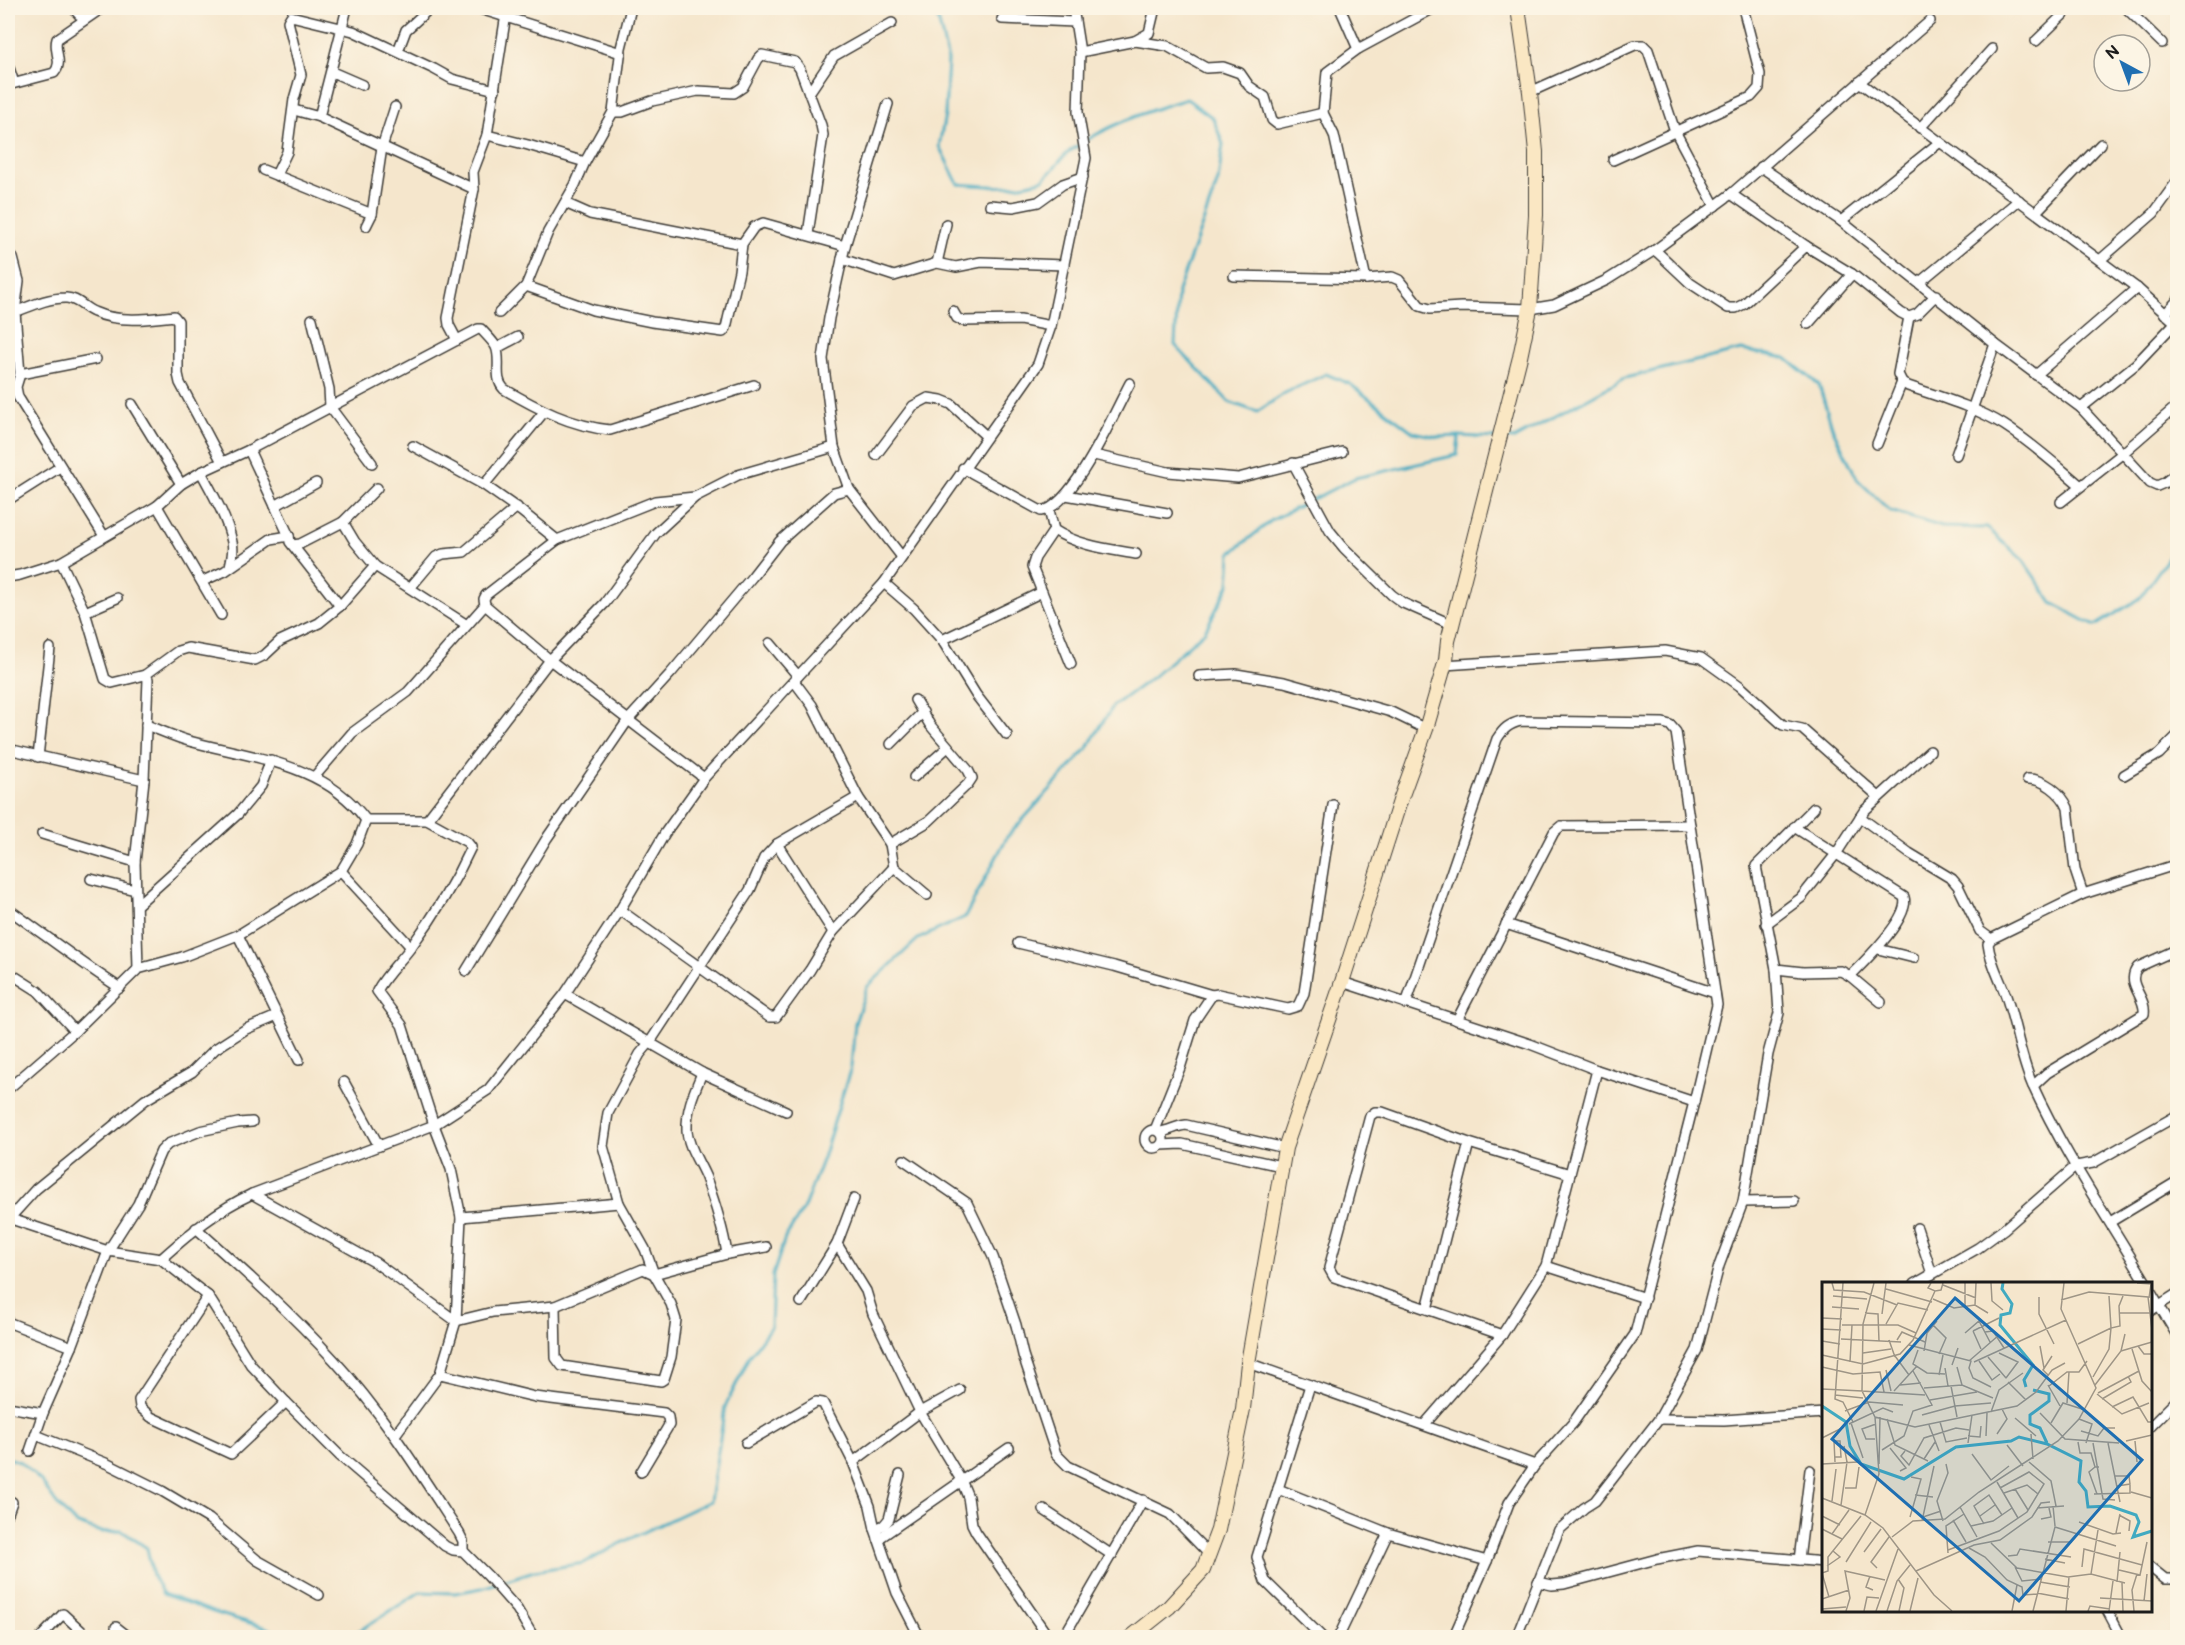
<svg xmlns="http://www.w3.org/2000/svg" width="2185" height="1645" font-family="'Balsamiq Sans',sans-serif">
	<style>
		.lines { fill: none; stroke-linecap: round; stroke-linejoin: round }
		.stream { stroke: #41aac1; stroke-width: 3 }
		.street-casing { stroke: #3d3a36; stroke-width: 12 }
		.secondary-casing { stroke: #3d3a36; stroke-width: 16 }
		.street { stroke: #fff; stroke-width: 9 }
		.secondary { stroke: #fae7c3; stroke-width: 14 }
		.inset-river { fill: none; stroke: #41aac1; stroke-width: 3 }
		.inset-road { fill: none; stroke: #9e9586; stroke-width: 1.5 }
		.view { fill: #1f6fb2; fill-opacity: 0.15; stroke: #1f6fb2; stroke-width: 3 }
		.inset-edge { fill: none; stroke: #1c1c1c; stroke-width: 3 }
	</style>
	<rect width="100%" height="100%" fill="#fcf5e5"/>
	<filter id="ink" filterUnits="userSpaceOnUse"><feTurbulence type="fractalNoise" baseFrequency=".0167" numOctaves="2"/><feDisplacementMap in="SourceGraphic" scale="12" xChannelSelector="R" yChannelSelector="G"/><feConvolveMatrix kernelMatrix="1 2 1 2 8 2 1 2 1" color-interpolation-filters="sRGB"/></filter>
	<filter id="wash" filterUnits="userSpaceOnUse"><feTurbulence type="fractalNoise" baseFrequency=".008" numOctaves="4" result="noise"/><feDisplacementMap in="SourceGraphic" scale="24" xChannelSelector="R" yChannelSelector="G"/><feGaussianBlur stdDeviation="1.35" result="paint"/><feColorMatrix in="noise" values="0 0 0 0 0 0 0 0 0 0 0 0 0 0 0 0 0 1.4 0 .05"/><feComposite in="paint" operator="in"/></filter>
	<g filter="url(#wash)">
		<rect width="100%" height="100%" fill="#f5e6cc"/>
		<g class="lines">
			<g class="stream">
				<path d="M924,8L938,19L948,60L945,115L939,146L958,184C984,186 1010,189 1036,182C1049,179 1059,159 1070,151C1105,126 1146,111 1187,99L1213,118L1223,144L1218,181L1178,291L1175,345L1229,402L1257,412L1285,393L1326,374L1350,384L1413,432L1438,437L1459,436L1496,438"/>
				<path d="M1502,438L1514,439L1625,378L1741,350L1786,358L1819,385L1833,430L1858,480L1890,511L1942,527L1987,528L2023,560L2052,603L2095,626L2139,599L2178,544"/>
				<path d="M8,1458L20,1462L41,1481L56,1503L75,1523L101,1532L122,1531L147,1548L153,1576L163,1594L213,1612L300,1638"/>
				<path d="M348,1638L420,1592L455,1593L482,1588L534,1571L584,1563L625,1541L710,1501L725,1407L750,1356L771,1326L773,1275L785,1238L803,1210L823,1158L851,1067L855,1023L867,987L918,939L965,917L1007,837L1086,750L1113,706L1153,677L1205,631L1229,585L1231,553L1272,520L1355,478L1457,455L1459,436"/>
			</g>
		</g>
	</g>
	<g filter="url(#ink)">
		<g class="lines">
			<defs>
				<g id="street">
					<path d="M73,8L84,20"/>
					<path d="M477,8L621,53"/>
					<path d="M1340,8L1358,49"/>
					<path d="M2126,8L2162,43"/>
					<path d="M1002,19L1075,22"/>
					<path d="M1135,41L1149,33L1155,8"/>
					<path d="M2036,41L2070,8"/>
					<path d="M398,51L406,30L430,8"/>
					<path d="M1080,52L1135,41L1167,46L1206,68L1223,67L1240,73L1249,86L1265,97L1272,120L1277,124L1323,113"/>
					<path d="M8,65L14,83"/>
					<path d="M332,72L362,85"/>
					<path d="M1859,82L2137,288L2178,325"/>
					<path d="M8,85L54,73C64,62 53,51 57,39L102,8"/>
					<path d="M1530,92L1635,45H1643L1648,50L1675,131L1715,206"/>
					<path d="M809,93L834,56L892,23"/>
					<path d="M888,104L845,246L829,318L823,359L834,447L849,489L902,557"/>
					<path d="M294,110L319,117L474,189"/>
					<path d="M613,112H622L652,101L698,91L734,93L743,87L758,59L762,55L795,62L800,69L821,125L823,135L808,234"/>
					<path d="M319,117L347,8"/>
					<path d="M1920,128L1992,49"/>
					<path d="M487,135L528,145L585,162"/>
					<path d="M1613,160L1751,97L1759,88L1760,74L1743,8"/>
					<path d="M1761,167L1841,221L1995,344L2081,408L2150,483L2157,486L2164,483L2178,472"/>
					<path d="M263,170L372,214"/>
					<path d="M276,175L287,152L294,99L301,75L288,21L291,16L353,31L434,69L452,79L495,90"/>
					<path d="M1731,194L1806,246"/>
					<path d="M565,203L590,214L742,244"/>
					<path d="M990,205L1013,207L1038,202L1063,184L1083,177"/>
					<path d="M2036,212L2101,144"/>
					<path d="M1841,221L1940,142"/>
					<path d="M366,226L372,214L382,147L395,107"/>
					<path d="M1655,250L1690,283L1728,308H1736L1744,304L1806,246L1852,274L1901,313L1909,317L1917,314L1936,295"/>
					<path d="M13,258L19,281L15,312L20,374L16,387L18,397L104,536"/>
					<path d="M842,259L894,276L937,263L956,267L981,262L1064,265"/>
					<path d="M2100,260L2154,213L2178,180"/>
					<path d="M937,263L946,224"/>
					<path d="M1234,276L1366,279L1392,277L1399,280L1420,306L1430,309L1461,307L1530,309L1554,305L1607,280L1655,250L1731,194L1930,21"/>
					<path d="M1366,279L1334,135L1323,113L1327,72L1358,49L1434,8"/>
					<path d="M1920,282L2019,200"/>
					<path d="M526,286L593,310L652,322L723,332L726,328L739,271L742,244L754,227L763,223L845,246"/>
					<path d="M953,311L957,318L963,321L1020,320L1051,326"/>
					<path d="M15,312C31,306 47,298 65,298C76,297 84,308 94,312C118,323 149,319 174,316L178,321V374L180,383L222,462"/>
					<path d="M499,313L526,286L548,232L575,185L585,162L613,112L621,48L631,8"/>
					<path d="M2165,314L2178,300"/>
					<path d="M1909,317L1898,374L1902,382L1908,386C1940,397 1975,407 2004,425C2032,443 2056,465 2081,486"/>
					<path d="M312,319L329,389L330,407L372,463"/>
					<path d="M1808,324L1852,274"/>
					<path d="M457,340L449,325L448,318L474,189L473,172L487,135L507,8"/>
					<path d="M497,348L518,337"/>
					<path d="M20,374L96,359"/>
					<path d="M2036,375L2137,288"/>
					<path d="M132,404L181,484"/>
					<path d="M2081,408L2136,364L2175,323"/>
					<path d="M1877,444L1902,382"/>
					<path d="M413,446L484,485L521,511L557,540"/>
					<path d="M249,450L289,536L290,542L340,606"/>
					<path d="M876,455L913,406L928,398L941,400L951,404L986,436"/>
					<path d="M1094,455L1168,472L1238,478L1342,452"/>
					<path d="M1956,455L1995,344"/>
					<path d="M1293,463L1330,531L1344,548L1392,595L1403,603L1453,625"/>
					<path d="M963,468L1041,511C1073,508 1115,411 1130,383"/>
					<path d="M201,472C213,494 227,518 232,542C234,550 232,558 230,566"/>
					<path d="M484,485L544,412"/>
					<path d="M1066,495L1167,513"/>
					<path d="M8,500L60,467"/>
					<path d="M2061,502L2123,453L2178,405"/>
					<path d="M157,506L221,615"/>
					<path d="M275,506L316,483"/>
					<path d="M1049,510L1054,530C1078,546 1109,549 1136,554"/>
					<path d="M343,522L355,542L375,566L467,625"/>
					<path d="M1054,530L1035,558L1032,567L1071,664"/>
					<path d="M293,545L300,544L343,522L377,488"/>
					<path d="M61,562L85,612L105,679L112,683L145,675L178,651L188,648L255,660L265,655L280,641L319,623L340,606L375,566"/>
					<path d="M8,577L20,575L61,562L157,506L181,484L201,472L249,450L478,329H481C485,334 493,341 496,347C502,361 493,378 504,389C538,409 571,426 610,430L754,385"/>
					<path d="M203,581L225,571L271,539L289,536"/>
					<path d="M884,583L914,609L942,640L976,695L1007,735"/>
					<path d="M410,588L436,557L443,554L464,552L517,507"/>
					<path d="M485,605L550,660L704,778"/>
					<path d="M85,612L117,598"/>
					<path d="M942,640L1042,592"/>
					<path d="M770,643L798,676"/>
					<path d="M1444,665L1665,651L1701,658L1740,686L1783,725L1802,729L1879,797"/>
					<path d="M1199,676L1236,674L1284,682L1391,712L1426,729"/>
					<path d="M794,681L812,705L858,797L890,844L894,867L927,895"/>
					<path d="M146,725C160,730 175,737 189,741C252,758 324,763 366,820"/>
					<path d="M891,744L923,712"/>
					<path d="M8,749L144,780"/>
					<path d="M38,757L50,648"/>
					<path d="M2124,775L2159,754L2178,735"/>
					<path d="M315,776L352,733L408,692L485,605L484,599L486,595L557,540L655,501L695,497"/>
					<path d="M914,777L948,747"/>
					<path d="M2027,779C2043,778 2062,793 2068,808L2075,870L2083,894"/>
					<path d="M1860,817L1909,853L1952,879L1958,886L1980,931L1991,939"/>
					<path d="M366,820H427L467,842L471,847C455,882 434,916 411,947C400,962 386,974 377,991L402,1025L434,1125L451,1169L461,1217L456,1321L440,1374L395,1435"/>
					<path d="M427,820L550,660L605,603L656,533L695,497L738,475L834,447"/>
					<path d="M1794,827L1904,897C1911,917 1864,962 1850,976"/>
					<path d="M42,834L135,862"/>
					<path d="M777,844L833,932"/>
					<path d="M890,844L929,821L968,784L972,778L968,770L930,725L915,700"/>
					<path d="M341,871L411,947"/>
					<path d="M91,879L135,890"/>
					<path d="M138,904L238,814L261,786L271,760"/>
					<path d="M8,909C45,935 81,963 120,988"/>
					<path d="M620,910L769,1017H776L810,970L833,932L894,867"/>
					<path d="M1506,924L1715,993"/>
					<path d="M1766,924L1801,898L1836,854L1864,811L1930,751"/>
					<path d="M238,935L299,1060"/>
					<path d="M1018,943L1114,966L1212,995L1218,994L1288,1009L1298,1006L1304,993L1333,805"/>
					<path d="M1878,949L1914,958"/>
					<path d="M138,969L135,862L144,780L148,679L145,675"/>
					<path d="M1776,969L1803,972L1841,971L1850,976L1881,1002"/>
					<path d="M466,971L547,838L628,720L671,673L752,577L780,541L834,493L849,489"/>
					<path d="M8,972L38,991L75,1031"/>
					<path d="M1342,982L1530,1044L1597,1070L1694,1102"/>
					<path d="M565,994L702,1073L786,1111"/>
					<path d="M1406,1004L1497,739C1504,728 1509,724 1521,721L1663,723L1670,725L1676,732L1717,1005L1694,1102L1635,1334L1573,1423L1535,1465L1509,1503L1487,1561L1453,1638"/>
					<path d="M1457,1020L1554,832L1561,826L1690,825"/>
					<path d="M702,1073C694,1092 686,1110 687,1131C688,1147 700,1163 706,1178C715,1203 723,1228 727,1254"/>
					<path d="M344,1082L379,1146"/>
					<path d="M2033,1086L2047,1073L2144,1014C2147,997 2124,983 2138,967L2178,949"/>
					<path d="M8,1089L75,1031L138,969L182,957L238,935L341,871L357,844L366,820"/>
					<circle cx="1154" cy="1139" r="9"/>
					<path d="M1155,1130L1181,1065L1195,1020L1212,995"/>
					<path d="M1160,1132C1169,1131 1176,1126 1186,1125L1285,1148"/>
					<path d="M1161,1145L1182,1144L1281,1166"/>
					<path d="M904,1160L967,1203L993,1257L1016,1325L1023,1355L1056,1454L1068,1466L1170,1514L1210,1555"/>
					<path d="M252,1194L376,1263L456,1321L493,1312L555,1306L643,1269L654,1274L727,1254L766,1247"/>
					<path d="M1743,1202L1794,1201"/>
					<path d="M461,1217L619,1203"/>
					<path d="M8,1218L108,1251L161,1259C190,1233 217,1210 252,1194L434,1125L488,1090L565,994L620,910L665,833L704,778L884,583L1038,364L1051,326L1086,158L1078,112L1080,52L1073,8"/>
					<path d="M8,1220L36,1189L145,1100L192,1072L215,1049L246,1029L277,1016"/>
					<path d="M2110,1222L2178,1181"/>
					<path d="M196,1228C243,1270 291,1313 334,1360C382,1412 420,1473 459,1533L463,1541V1551"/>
					<path d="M1917,1228L1932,1274"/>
					<path d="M837,1244L866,1291L873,1314L920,1412L961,1480L968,1497L972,1524L976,1532L1049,1638"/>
					<path d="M161,1259L208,1296L251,1365L286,1402L340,1456L445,1546L453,1550L463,1551L488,1576L517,1609L534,1638"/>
					<path d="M1546,1266L1645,1298"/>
					<path d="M1915,1284L1978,1248L2004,1229L2076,1166L2093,1163L2178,1115"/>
					<path d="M2147,1284C2108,1218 2064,1154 2032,1084C2020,1056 2016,1025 2006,996C2000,979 1990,962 1988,944L1991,939L2083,894L2178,864"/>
					<path d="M2150,1290L2178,1337"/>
					<path d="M208,1296L139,1400L140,1407L151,1417L231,1454L286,1402"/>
					<path d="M801,1302L837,1244L854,1199"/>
					<path d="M555,1306L556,1358L562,1366L661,1381L664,1379L671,1357L676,1320L671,1304L654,1274L645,1249L619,1203L603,1146L608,1113L640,1054L650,1042L750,890L764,858L777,844L858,797"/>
					<path d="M1427,1309L1469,1143"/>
					<path d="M2150,1311L2178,1293"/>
					<path d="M10,1323L72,1347"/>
					<path d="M1502,1335L1334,1277L1329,1268L1370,1116L1375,1112H1382L1469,1143L1570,1174"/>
					<path d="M1248,1363L1535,1465"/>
					<path d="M440,1374L535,1397L664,1413L668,1417L669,1425L641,1472"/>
					<path d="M1310,1385L1257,1557L1265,1581L1323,1638"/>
					<path d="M8,1407L43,1413"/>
					<path d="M1659,1419L1724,1420L1824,1413"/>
					<path d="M1424,1425L1502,1335L1546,1266L1597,1070"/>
					<path d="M2150,1427L2178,1399"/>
					<path d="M36,1435L108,1464L162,1491L209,1519L257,1560L319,1595"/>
					<path d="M746,1443L816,1402L823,1403L853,1462L870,1506L875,1529L897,1593L920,1638"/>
					<path d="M30,1451L43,1413L72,1347L108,1251L138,1204L161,1151L168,1144L200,1131L238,1123L252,1122"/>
					<path d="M853,1462L920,1412L960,1390"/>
					<path d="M1278,1489L1388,1533L1487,1561"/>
					<path d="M1044,1510L1112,1555"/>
					<path d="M8,1513L12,1502"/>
					<path d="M875,1529L884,1525L889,1519L900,1475"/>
					<path d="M878,1539L1009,1448"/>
					<path d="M1799,1560L1810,1470"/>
					<path d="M2150,1567L2165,1579H2178"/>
					<path d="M1538,1582L1552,1585L1564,1584L1657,1559L1698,1551L1824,1562"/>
					<path d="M2107,1610L2122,1638"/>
					<path d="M116,1627L130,1638"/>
					<path d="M40,1638L63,1614L89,1638"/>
					<path d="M1063,1638L1143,1500"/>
					<path d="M1338,1638L1388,1533"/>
					<path d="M1516,1638L1559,1530L1584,1508L1595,1501L1659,1419L1697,1350L1719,1266L1743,1202L1768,1054L1779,1013L1776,969L1756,866L1814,808"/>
				</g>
				<path id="secondary" d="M1130,1638L1169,1607L1203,1570L1218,1530L1243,1409L1248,1363L1285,1148L1342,982L1401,798L1426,729L1446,660L1448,641L1520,357L1530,309L1536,215V152L1530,92L1518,8"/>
			</defs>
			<use href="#street" class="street-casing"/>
			<use href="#secondary" class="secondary-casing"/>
			<use href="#street" class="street"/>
			<use href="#secondary" class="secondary"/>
		</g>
	</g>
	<g transform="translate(1822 1282)">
		<rect width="330" height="330" fill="#f5e6cc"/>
		<path class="inset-river" d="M181,1L180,7L190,22L188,31L179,33L178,43L211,83L202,98L204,105M211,108L227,112V119L208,133V142L218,146L225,161M0,124L24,140L28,164L39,182L82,197L134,165L189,159L197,155L225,162L259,179L257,200L264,209L266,225L288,224L314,233L317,240L311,255L330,249"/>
		<path class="inset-road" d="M10,1L12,8L42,10L75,23M21,1L13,117L21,120L31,140M52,1L41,42L40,109L103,113M109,1L106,6L113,9L119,8L121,1M143,1V24M169,1L170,19L181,28M315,1L329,2L327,16M121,3L154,16M64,7L110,20M11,14L45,17M217,15V32L232,62M111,17L132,26L153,23L166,31M239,18L267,10L326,15L330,48M153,23L154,1M10,25L37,27M43,31L56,32L57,59M297,31H328M60,32L64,1M0,36L20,37M64,42L76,21L106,28M20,43H76L94,51M111,43L124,56L117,72M0,47L19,48M151,49L177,36M151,49L159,67M163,50L171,49L182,66M143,51L157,39L168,60M19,57L79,60M67,58L73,75M75,58L80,50L103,60M0,59L18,62M256,62L289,46L287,14M87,63L149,79L147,86L151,96L169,105M218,64L222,86M316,64L322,72H330M310,67L320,99L330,110M96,68L91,82L105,91L123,92M102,69L105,51L115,39M299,69L330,60M41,71L69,67M177,71L196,80L184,96M0,73L41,82L78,72L91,58L113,9M73,74L87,93M166,75L184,96M147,79L177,53M157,79L170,98L178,92M28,80L30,43M152,80L244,38M130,83L136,66M0,85L31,92L58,90L62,110M135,85L140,103M123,86L126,104M64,88L69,109M117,93L121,73M226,93L221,88L230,74M271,95L287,67L289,46L298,44L297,24L301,14M186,100L204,118M78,103L99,101M226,103L238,124M273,103L299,69L303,52M129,104L135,135M227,104L245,90H257L265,79M102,106L140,103L171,116M0,107L40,109L53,135L93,145L195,124L214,110L230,88L243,81M72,109L95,84M276,111L317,89M275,112L300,132L327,121M13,113L41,116M280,117L309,100L306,94M108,118L155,110M245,121L247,90M290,125L311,115L326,140H330M23,129L47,120L81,123M169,130L177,108L201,91M218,131L243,157L297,161M100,133L133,124L169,121M193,136L214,154M65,137L73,163L106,179M257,137L270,142L264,161M118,140L124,160L145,156M29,141L41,176M229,141L241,121L263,128M27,142L61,126L71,130M107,143L117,169M259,149L276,154L282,146H293M175,152L185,137L180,127M209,152L211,177M146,154L158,155L159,144M164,154L165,131M0,156L22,145M53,157H44L40,147L54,142M304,159L330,153M313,159L315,180M256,160L258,171H269L273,185H277M146,161L150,133M271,161L281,217L293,218M286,161L298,220M185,163L201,184M68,166L84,186L78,189M60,168L82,154L91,129L110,123L91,89M83,169L79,174L87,183L102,156L134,146L147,148M150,172L169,198L187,184M13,175H19L18,159H12L13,180M102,177L113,160M207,180L229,199L234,224M0,182L36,180M57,182L58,135M273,185L267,190L275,212M293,194H307L308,202L295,204M175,200L196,236M23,206H34L37,185M193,207L206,228M309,210L330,216M182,211L205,203L216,212M272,212L308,211V202M93,213L111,215M0,216L43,233L61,246L112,313L130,329M10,219L14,187M19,223L25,180L22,164M231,224L233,244M138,225L155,255M215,226L242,224M43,233L57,192L53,135M297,233L308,239L307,249M0,234L18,243M158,234L173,223M88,235L99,197L89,195M101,235L119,229M219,237L229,235L227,226M131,238L144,260M100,239L112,184M121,239L115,219L126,191L124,182M257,240L291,252L299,251M162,242L152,224L167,213L180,233M149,244L171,239L190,226M0,247L20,257M294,251L298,232M10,252L27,228M70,255L91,239L123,237L157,210L236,159L257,137L274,106L239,27L242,1M226,260H250M169,261L195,286L246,295L269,292L303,301M147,266L163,275L185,298L200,305L201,313L215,312M126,268L177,249L205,230L222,202L207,190L178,206M42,270L59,247M126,271L124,244L142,232M186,274L195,273L198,267L249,275M223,277L243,281M24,280L49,240M5,284L18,275L11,269M193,285L200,299L219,297M260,285L262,267L320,283M55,286L49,280L67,255M297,288L318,293L325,260M94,289L152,263L178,258L210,235L219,221L228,220M0,291L6,289V275L39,234M0,291L7,315M269,292L276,248M48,294L44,305L51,308M76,297L82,306L77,329M218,300L248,305M295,300L298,270M300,301L301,329M215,311L247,317M278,316L330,319M0,317L27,308M322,319L325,292M0,327L24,325M24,329L28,316L23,289L63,298M42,329L45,315L57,316M54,329L76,267M65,329L75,299L88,283M88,329L96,296M190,329L195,303M211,329L233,245L294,264M244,329L247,295M266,329L268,324L288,327M287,329L291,299M312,329L310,308L315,292"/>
		<path class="view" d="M133,16L320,178L197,319L10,157Z"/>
		<rect width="330" height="330" class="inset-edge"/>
	</g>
	<rect width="2185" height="1645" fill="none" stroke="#fcf5e5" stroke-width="30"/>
	<g transform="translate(2122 63) rotate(319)"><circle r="28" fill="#fcf5e5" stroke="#a29e95" stroke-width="1.5"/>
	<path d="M0-4.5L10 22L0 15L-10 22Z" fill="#1f6fb2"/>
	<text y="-9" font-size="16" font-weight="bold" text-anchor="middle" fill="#1c1c1c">N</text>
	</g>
</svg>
